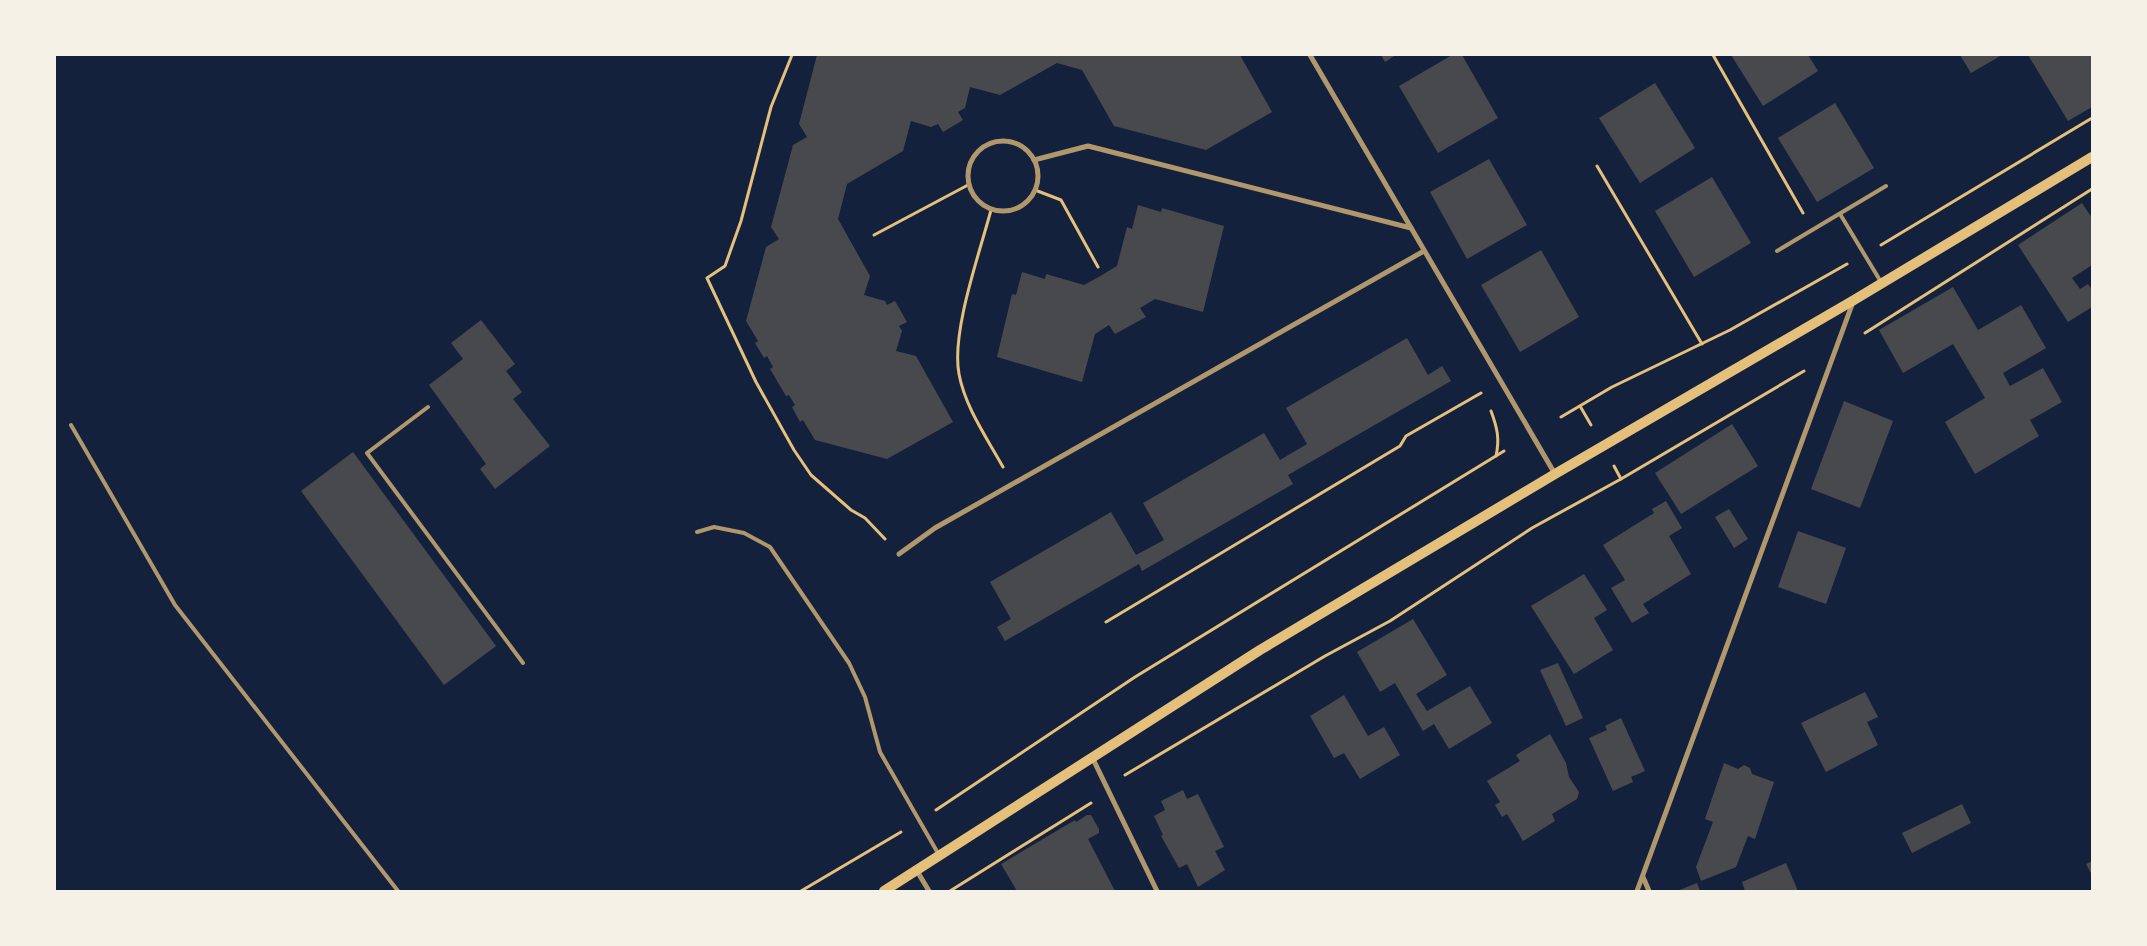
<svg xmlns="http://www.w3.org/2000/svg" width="2147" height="946" font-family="'Asap Condensed',sans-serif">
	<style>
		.building { fill: #48494c }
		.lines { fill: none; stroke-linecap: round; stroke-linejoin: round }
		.path { stroke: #e5c07b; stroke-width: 3 }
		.service { stroke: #b1986c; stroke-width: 4 }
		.minor { stroke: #b1986c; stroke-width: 5 }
		.secondary { stroke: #e5c07b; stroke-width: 10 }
	</style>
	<rect width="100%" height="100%" fill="#14213d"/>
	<g class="building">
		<path d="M817,55H1240L1272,112L1206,150L1114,126L1082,70L1057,63L1000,95L970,87L965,108L958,112L963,120L943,132L938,124L931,127L911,121L903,151L847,184L838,219L870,276L864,295L885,301L887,305L895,301L907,322L899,326L902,331L896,351L916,356L953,422L887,459L815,440L803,420L800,422L792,407L795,405L789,395L786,396L770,369L773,367L767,356L764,358L755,343L758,341L746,321L766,247L779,239L771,227L793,145L807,137L799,124Z"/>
		<path d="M1381,55H1396L1385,62Z"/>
		<path d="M1452,55H1462L1498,118L1438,153L1399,86Z"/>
		<path d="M1731,55H1808L1818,71L1763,106Z"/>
		<path d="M1960,55H2002L1971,73Z"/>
		<path d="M2028,55H2092V107L2068,121Z"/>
		<path d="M1655,83L1695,148L1640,183L1599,118Z"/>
		<path d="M1835,103L1874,168L1817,202L1778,138Z"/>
		<path d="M1489,159L1527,225L1467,259L1430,192Z"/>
		<path d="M1712,177L1751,243L1694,277L1655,211Z"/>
		<path d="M2082,203L2092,218V265L2072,278L2080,289L2088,284L2092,290V307L2068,322L2018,245Z"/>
		<path d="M1138,205L1161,212L1162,208L1224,226L1203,312L1155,299L1140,308L1146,317L1115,334L1109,325L1095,334L1082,382L997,357L1012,294L1016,295L1022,272L1045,279L1046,274L1084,285L1102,275L1117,266L1127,227L1132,229Z"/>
		<path d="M1541,250L1579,317L1520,352L1481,285Z"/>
		<path d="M1953,287L1978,330L2021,305L2046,348L2003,373L2010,386L2043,368L2062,402L2030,420L2039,436L1975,474L1945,422L1985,398L1953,344L1903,373L1879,330Z"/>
		<path d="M481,320L515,364L506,371L522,392L513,399L550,446L495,489L480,469L486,464L429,385L463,359L451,343Z"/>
		<path d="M1407,338L1428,375L1442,366L1451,381L1288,475L1293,484L1142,571L1139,564L1005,641L997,627L1011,619L990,582L1111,512L1136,555L1164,540L1143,503L1264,433L1280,460L1307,444L1286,408Z"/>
		<path d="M1844,401L1893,421L1860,508L1811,489Z"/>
		<path d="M1732,424L1758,466L1681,514L1655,473Z"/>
		<path d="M353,452L496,646L444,685L301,491Z"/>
		<path d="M1666,501L1682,528L1669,536L1691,574L1643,604L1649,613L1632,623L1611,588L1625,580L1603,545L1654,513L1652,509Z"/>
		<path d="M1729,509L1748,539L1734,548L1715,517Z"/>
		<path d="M1798,531L1846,548L1826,604L1778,587Z"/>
		<path d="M1584,574L1607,610L1594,618L1613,650L1574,674L1531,606Z"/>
		<path d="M1413,619L1447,675L1416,694L1427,711L1470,686L1492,723L1449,749L1434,724L1423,731L1395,683L1380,692L1357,652Z"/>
		<path d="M1558,663L1583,718L1566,726L1540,670Z"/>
		<path d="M1865,692L1878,717L1867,722L1878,745L1826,772L1801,723Z"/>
		<path d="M1344,695L1368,736L1384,727L1400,755L1360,779L1344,753L1334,758L1310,716Z"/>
		<path d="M1621,718L1645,771L1631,777L1633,782L1613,791L1589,738L1607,730L1605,726Z"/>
		<path d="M1550,734L1566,763L1569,777L1579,792L1577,799L1552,814L1555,821L1523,841L1507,814L1502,817L1495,805L1500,802L1487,781L1520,761L1516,755Z"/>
		<path d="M1724,763L1738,769L1744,765L1750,768L1752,774L1774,782L1755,839L1748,836L1736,867L1701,881L1696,867L1713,822L1705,819Z"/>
		<path d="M1183,790L1187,799L1198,794L1224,847L1215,851L1225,870L1198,887L1187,864L1179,868L1161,836L1163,835L1154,816L1165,810L1161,801Z"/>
		<path d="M1962,804L1971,823L1912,853L1902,833Z"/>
		<path d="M1087,815H1091L1099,829V833L1088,839L1115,891H1017L1001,864L1075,820L1076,822Z"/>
		<path d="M2092,861V875L2086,864Z"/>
		<path d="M1786,863L1798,891H1745L1742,882Z"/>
		<path d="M1697,883L1700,891H1677Z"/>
	</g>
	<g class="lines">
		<g class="path">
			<path d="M792,55L771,107L741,221L725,266L707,278L756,382L794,450L811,475L851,510L865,518L885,539"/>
			<path d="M1713,55L1803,213"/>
			<path d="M1597,166L1702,344"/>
			<path d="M1035,190L1061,200L1098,267"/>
			<path d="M991,210C980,252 951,332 959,374C965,407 987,438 1003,467"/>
			<path d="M874,235L968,185"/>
			<path d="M1881,245L2092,118"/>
			<path d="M1865,333L2092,189"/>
			<path d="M1580,406L1591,425"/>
			<path d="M1491,411C1497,427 1500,439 1496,456"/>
			<path d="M1561,417L1612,387L1730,330L1847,264"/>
			<path d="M1614,466L1621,479"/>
			<path d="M1106,622L1400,446L1406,436L1481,393"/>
			<path d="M1125,775L1325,656L1390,621L1532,528L1621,479L1804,371"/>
			<path d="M936,810L1135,677L1504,451"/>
			<path d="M801,891L901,832"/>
			<path d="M950,891L1091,803"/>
		</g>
		<g class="service">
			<path d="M1840,214L1881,282"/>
			<path d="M1777,251L1886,186"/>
			<path d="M428,407L367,453L523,663"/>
			<path d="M71,425L175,605L398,891"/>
			<path d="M697,532L714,527L744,533L770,547L849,663L865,697L880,752L939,855"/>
		</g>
		<g class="minor">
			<path d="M1310,55L1555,474"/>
			<circle cx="1003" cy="176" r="35"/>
			<path d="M1034,160L1088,146L1411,228"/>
			<path d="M899,554L935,528L1424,251"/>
			<path d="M1093,759L1157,891"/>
			<path d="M917,871L929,891"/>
			<path d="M1643,877L1649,891"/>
			<path d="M1637,891L1853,302"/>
		</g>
		<path class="secondary" d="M884,891L1260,650L1555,474L1854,300L2092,157"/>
	</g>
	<rect width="2147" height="946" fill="none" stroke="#f6f1e7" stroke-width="112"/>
</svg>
